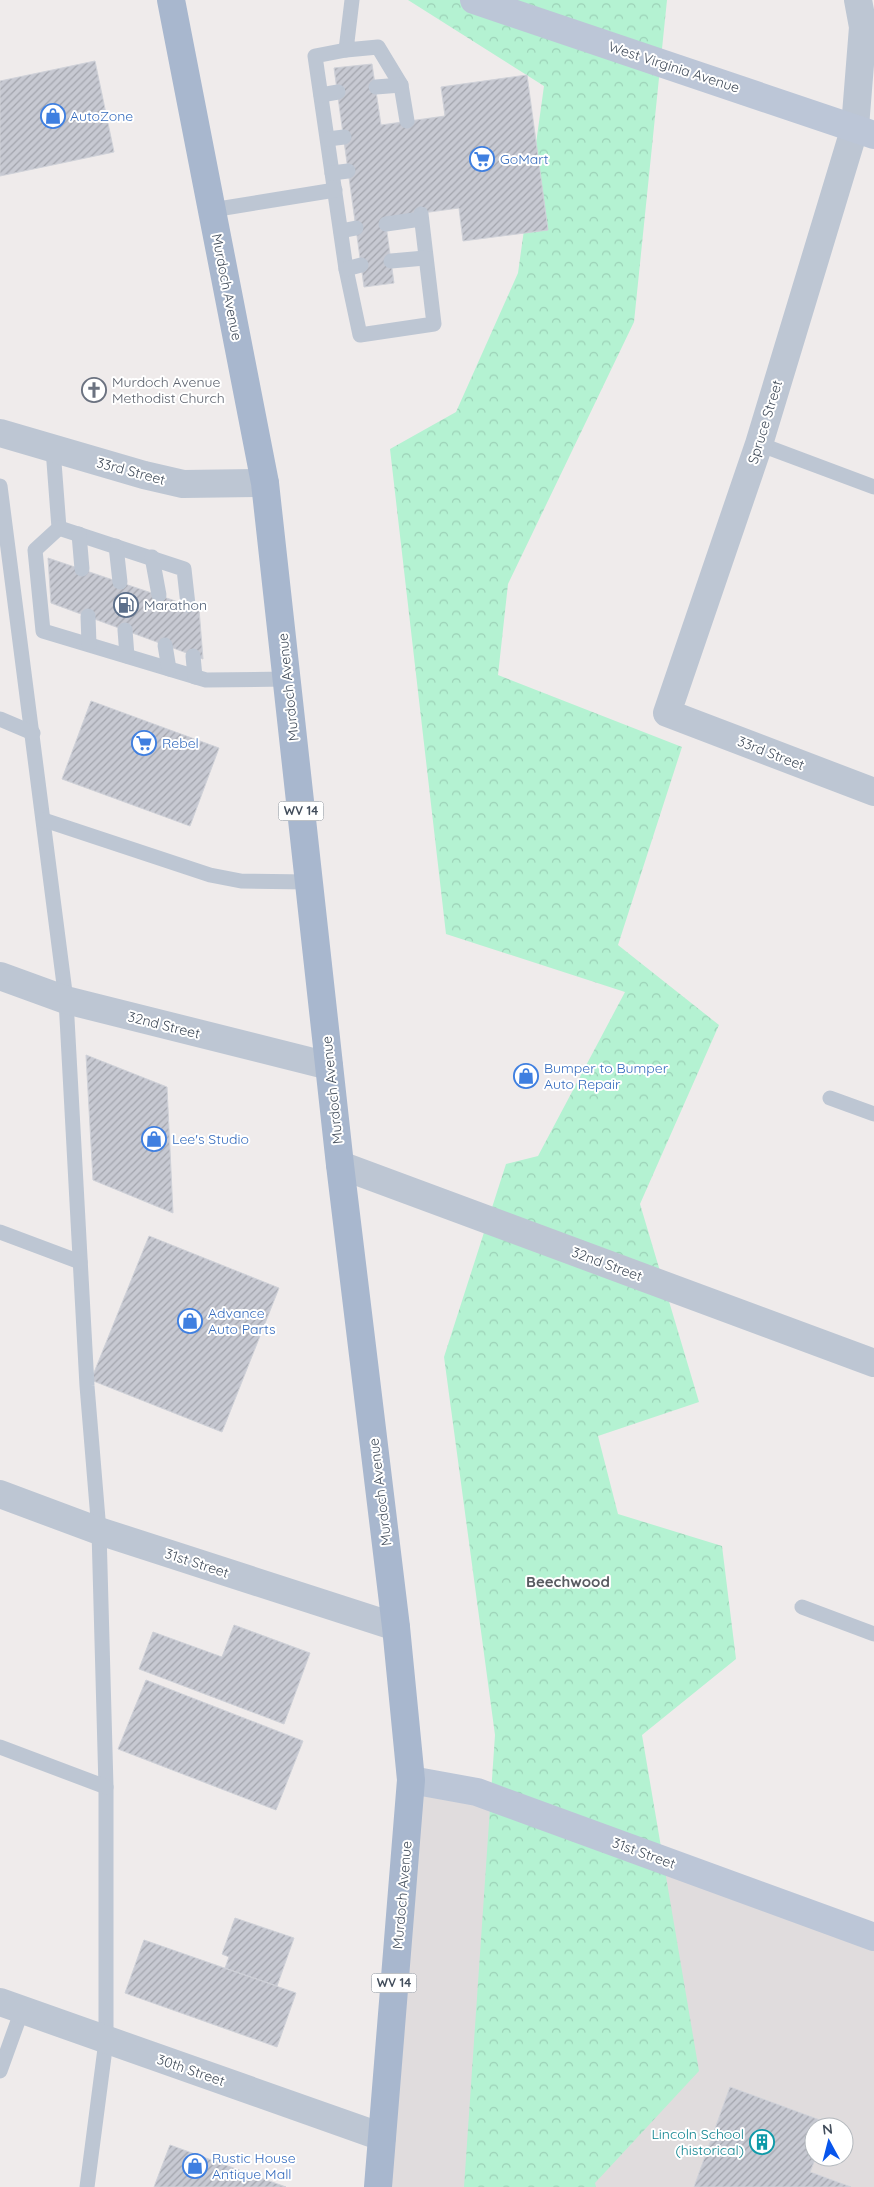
<svg xmlns="http://www.w3.org/2000/svg" width="874" height="2187" font-family="Quicksand,sans-serif">
	<style>
		.education { fill: #e0dcdd; fill-rule: evenodd }
		.forest { fill: url(#forest-crowns) }
		.building { fill: url(#building-hatch); stroke: #cfd1d8 }
		.lines { fill: none; stroke-linecap: round; stroke-linejoin: round }
		.lane { stroke: #bdc6d3; stroke-width: 15 }
		.street { stroke: #bdc6d3; stroke-width: 28 }
		.secondary { stroke: #bcc6d7; stroke-width: 28 }
		.primary { stroke: #a8b7ce; stroke-width: 28 }
		.labels { text-anchor: middle; stroke-width: 4; stroke-linejoin: round; paint-order: stroke }
		.shield { fill: #fff; stroke: #7b828c; stroke-width: 1 }
		.shield-label { font-size: 12px; font-weight: bold; fill: #424d5b }
		.street-label { font-size: 14px; fill: #424d5b; stroke: #fff }
		.shop-label { font-size: 14px; fill: #366cbe; stroke: #fff; text-anchor: start }
		.worship-label { font-size: 14px; fill: #5b616d; stroke: #fff; text-anchor: start }
		.service-label { font-size: 14px; fill: #4e5e75; stroke: #fff; text-anchor: start }
		.culture-label { font-size: 14px; fill: #0d838f; stroke: #fff; text-anchor: end }
		.neighbourhood-label { font-size: 15px; font-weight: bold; fill: #585b61; stroke: #fff }
	</style>
	<defs>
		<pattern id="forest-crowns" width="20" height="18" patternUnits="userSpaceOnUse" patternTransform="scale(1.25)"><rect width="20" height="18" fill="#b4f2d2"/><path d="M2 6a3 3 0 1 1 6 0M12 15a3 3 0 1 1 6 0" fill="none" stroke="#9cd1b7"/></pattern>
		<pattern id="building-hatch" width="6" height="6" patternUnits="userSpaceOnUse" patternTransform="scale(1.25)"><rect width="6" height="6" fill="#c7c9d2"/><path d="M-1 1l2-2M0 6l6-6M5 7l2-2" fill="none" stroke="#a3a5ad"/></pattern>
	</defs>
	<rect width="100%" height="100%" fill="#efebeb"/>
	<path class="education" d="M411,1780L874,1937V2187H378ZM814,2127H844V2157H814Z"/>
	<path class="forest" d="M408,0H667L634,322L508,584L498,675L682,747L618,945L719,1025L640,1204L699,1402L598,1436L618,1514L722,1546L736,1659L642,1735L699,2071L595,2183L596,2187H464L495,1735L444,1357L506,1164L538,1156L625,992L446,934L390,449L456,412L518,273L544,86Z"/>
	<g class="building">
		<path d="M95,61L114,152L0,176V81Z"/>
		<path d="M372,64L381,125L445,116L441,87L527,75L548,230L463,241L459,208L385,218L394,283L364,287L334,68Z"/>
		<path d="M48,558L199,609L203,659L51,603Z"/>
		<path d="M91,701L219,748L190,826L62,779Z"/>
		<path d="M86,1055L167,1087L173,1213L93,1180Z"/>
		<path d="M149,1236L279,1288L222,1432L91,1380Z"/>
		<path d="M234,1625L310,1653L284,1724L139,1669L153,1632L222,1657Z"/>
		<path d="M146,1680L303,1741L276,1810L118,1749Z"/>
		<path d="M235,1918L294,1938L277,1986L225,1968L229,1957L222,1954Z"/>
		<path d="M144,1940L296,1993L277,2047L125,1993Z"/>
		<path d="M730,2087L828,2123L827,2127H814L816,2157L810,2172L851,2187H694Z"/>
		<path d="M170,2145L286,2187H154Z"/>
	</g>
	<g class="lines">
		<g class="lane">
			<path d="M352,0L346,50L378,47L401,85L407,121"/>
			<path d="M346,50L315,56L346,269L360,335L434,324L421,214"/>
			<path d="M376,87L401,85"/>
			<path d="M321,95L338,92"/>
			<path d="M328,139L344,137"/>
			<path d="M332,173L348,171"/>
			<path d="M212,210L335,190"/>
			<path d="M386,224L421,219"/>
			<path d="M341,231L356,228"/>
			<path d="M391,261L425,258"/>
			<path d="M346,269L361,265"/>
			<path d="M759,444L874,487"/>
			<path d="M53,449L59,528L35,550L43,631L206,680L287,679"/>
			<path d="M0,486L66,1000L87,1386L99,1531L106,1787V2041L87,2187"/>
			<path d="M59,528L184,569L188,605"/>
			<path d="M79,534L82,569"/>
			<path d="M116,546L120,582"/>
			<path d="M152,557L159,595"/>
			<path d="M88,616L89,644"/>
			<path d="M125,630L127,656"/>
			<path d="M165,645L169,669"/>
			<path d="M193,656L195,677"/>
			<path d="M0,719L33,733"/>
			<path d="M44,820L210,875L241,881L309,882"/>
			<path d="M830,1098L874,1114"/>
			<path d="M0,1232L80,1262"/>
			<path d="M802,1607L874,1634"/>
			<path d="M0,1747L106,1787"/>
			<path d="M0,2071L22,2010"/>
		</g>
		<g class="street">
			<path d="M858,0L863,27L855,127L759,444L667,713L874,792"/>
			<path d="M0,433L144,475L183,484L265,483"/>
			<path d="M0,976L66,1000L329,1066"/>
			<path d="M340,1165L874,1363"/>
			<path d="M0,1494L99,1531L396,1627"/>
			<path d="M0,2002L382,2137"/>
		</g>
		<g class="secondary">
			<path d="M474,0L874,135"/>
			<path d="M411,1780L477,1792L874,1937"/>
		</g>
		<path class="primary" d="M171,0L265,483L340,1165L396,1627L411,1780L378,2187"/>
	</g>
	<defs>
		<symbol id="shop-ring" viewBox="-11 -11 22 22"><circle r="9.5" fill="#fff" stroke="#3f7fe0" stroke-width="1.5"/><path d="M-5-2.5h2.3a2.7 3.5 0 0 1 5.4 0H5L5.5 6h-11ZM-1.5-2.5h3a1.5 2.3 0 0 0-3 0Z" fill="#3f7fe0"/></symbol>
		<symbol id="supermarket-ring" viewBox="-11 -11 22 22"><circle r="9.5" fill="#fff" stroke="#3f7fe0" stroke-width="1.5"/><path d="M-6-5.5h2.5l.6 2H6L4.5 2H-2.5L-4.4-4H-6ZM-1.5 3.2a1.3 1.3 0 1 0 .1 0ZM3 3.2a1.3 1.3 0 1 0 .1 0Z" fill="#3f7fe0"/></symbol>
		<symbol id="church-ring" viewBox="-11 -11 22 22"><circle r="9.5" fill="#fff" stroke="#6b7280" stroke-width="1.5"/><path d="M-1.2-6h2.4v3.5h3.3v2.4h-3.3V6h-2.4V-.1h-3.3v-2.4h3.3Z" fill="#6b7280"/></symbol>
		<symbol id="fuel-ring" viewBox="-11 -11 22 22"><circle r="9.5" fill="#fff" stroke="#5c6f8a" stroke-width="1.5"/><path d="M-5.5-6h7V0h2V4h1.3V-2.5L3-4.5l.8-.8L6-3V5H2.5V1h-1V6h-7ZM-4.2-4.7v3.2H.2V-4.7Z" fill="#5c6f8a"/></symbol>
		<symbol id="building-ring" viewBox="-11 -11 22 22"><circle r="9.5" fill="#fff" stroke="#0f9aa8" stroke-width="1.5"/><path d="M-4-6H4V6H1V3H-1V6H-4ZM-2.5-4.3h1.7v1.8h-1.7ZM.8-4.3h1.7v1.8H.8ZM-2.5-1h1.7V.8h-1.7ZM.8-1h1.7V.8H.8Z" fill="#0f9aa8"/></symbol>
	</defs>
	<g fill-rule="evenodd">
		<use href="#shop-ring" x="39" y="102" width="28" height="28"/>
		<use href="#supermarket-ring" x="468" y="145" width="28" height="28"/>
		<use href="#church-ring" x="80" y="376" width="28" height="28"/>
		<use href="#fuel-ring" x="112" y="591" width="28" height="28"/>
		<use href="#supermarket-ring" x="130" y="729" width="28" height="28"/>
		<use href="#shop-ring" x="512" y="1062" width="28" height="28"/>
		<use href="#shop-ring" x="140" y="1125" width="28" height="28"/>
		<use href="#shop-ring" x="176" y="1307" width="28" height="28"/>
		<use href="#building-ring" x="748" y="2128" width="28" height="28"/>
		<use href="#shop-ring" x="181" y="2152" width="28" height="28"/>
	</g>
	<g class="labels">
		<g class="shield">
			<rect x="278.5" y="801.5" width="45" height="19" rx="4"/>
			<rect x="371.5" y="1973.5" width="45" height="19" rx="4"/>
		</g>
		<g class="shield-label">
			<text x="301" y="815">WV 14</text>
			<text x="394" y="1987">WV 14</text>
		</g>
		<g class="street-label">
			<text transform="translate(674 67) rotate(18)" y="5">West Virginia Avenue</text>
			<text transform="translate(227 287) rotate(79)" y="5">Murdoch Avenue</text>
			<text transform="translate(765 422) rotate(-73)" y="5">Spruce Street</text>
			<text transform="translate(131 471) rotate(15)" y="5">33rd Street</text>
			<text transform="translate(288 687) rotate(-96)" y="5">Murdoch Avenue</text>
			<text transform="translate(771 753) rotate(21)" y="5">33rd Street</text>
			<text transform="translate(164 1025) rotate(14)" y="5">32nd Street</text>
			<text transform="translate(332 1090) rotate(-96)" y="5">Murdoch Avenue</text>
			<text transform="translate(607 1264) rotate(20)" y="5">32nd Street</text>
			<text transform="translate(380 1492) rotate(-97)" y="5">Murdoch Avenue</text>
			<text transform="translate(197 1563) rotate(18)" y="5">31st Street</text>
			<text transform="translate(644 1853) rotate(20)" y="5">31st Street</text>
			<text transform="translate(402 1895) rotate(-85)" y="5">Murdoch Avenue</text>
			<text transform="translate(191 2070) rotate(19)" y="5">30th Street</text>
		</g>
		<g class="shop-label">
			<text x="70" y="121">AutoZone</text>
			<text x="500" y="164">GoMart</text>
			<text x="162" y="748">Rebel</text>
			<text x="544" y="1073">Bumper to Bumper<tspan x="544" dy="16">Auto Repair</tspan></text>
			<text x="172" y="1144">Lee's Studio</text>
			<text x="208" y="1318">Advance<tspan x="208" dy="16">Auto Parts</tspan></text>
			<text x="212" y="2163">Rustic House<tspan x="212" dy="16">Antique Mall</tspan></text>
		</g>
		<g class="worship-label">
			<text x="112" y="387">Murdoch Avenue<tspan x="112" dy="16">Methodist Church</tspan></text>
		</g>
		<g class="service-label">
			<text x="144" y="610">Marathon</text>
		</g>
		<g class="culture-label">
			<text x="744" y="2139">Lincoln School<tspan x="744" dy="16">(historical)</tspan></text>
		</g>
		<g class="neighbourhood-label">
			<text x="568" y="1587">Beechwood</text>
		</g>
	</g>
	<g transform="translate(829 2142) rotate(353)"><circle r="24" fill="#ffffff" stroke="#b3b8bd"/>
	<path d="M0-4L9 19L0 12L-9 19Z" fill="#0855ec"/>
	<text y="-8" font-size="14" font-weight="bold" text-anchor="middle" fill="#424d5b">N</text>
	</g>
</svg>
